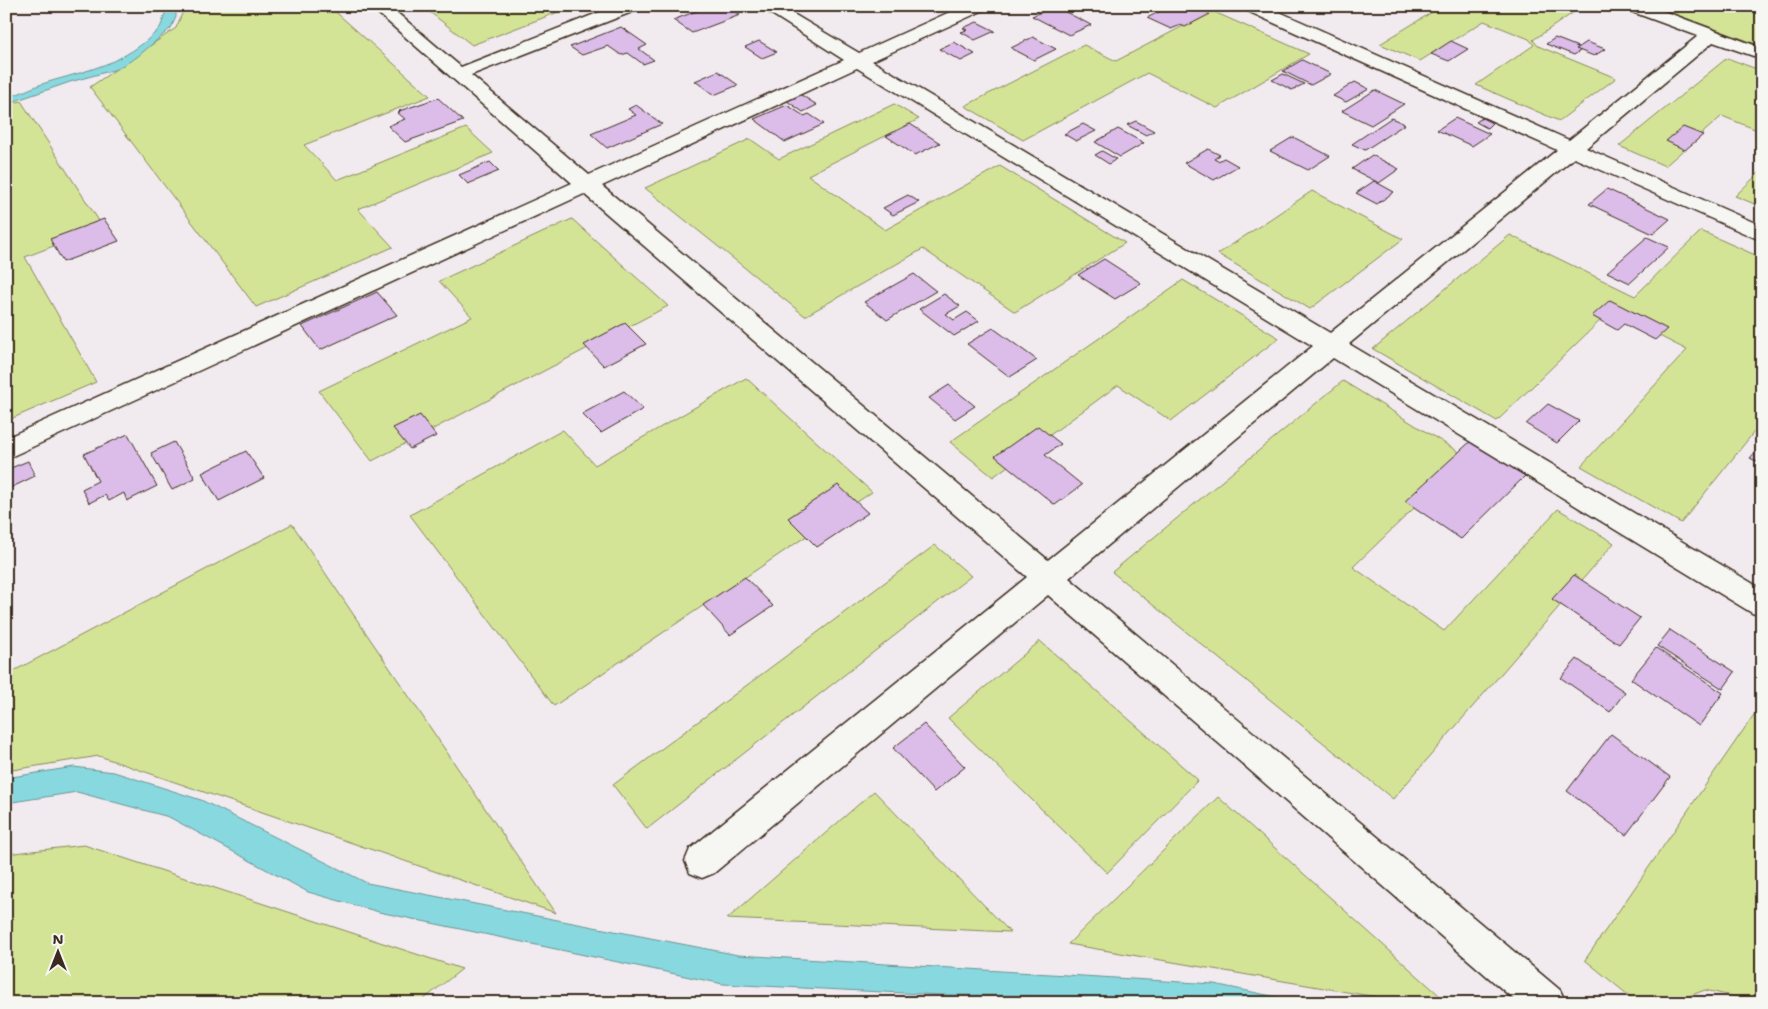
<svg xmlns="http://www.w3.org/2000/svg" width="1768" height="1009" font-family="'Shantell Sans',sans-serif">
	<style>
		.green { fill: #d4e497; stroke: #88875a }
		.water { fill: #88d9df; stroke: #699392 }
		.building { fill: #dcbdea; stroke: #3b2a1e }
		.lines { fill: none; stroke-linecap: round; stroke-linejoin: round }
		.street-casing { stroke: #3b2a1e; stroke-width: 3 }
		.street { fill: #f6f6f2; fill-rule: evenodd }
	</style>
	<rect width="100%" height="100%" fill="#f1ebf0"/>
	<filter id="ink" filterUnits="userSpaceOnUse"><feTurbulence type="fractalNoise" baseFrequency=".02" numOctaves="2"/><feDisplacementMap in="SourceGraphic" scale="10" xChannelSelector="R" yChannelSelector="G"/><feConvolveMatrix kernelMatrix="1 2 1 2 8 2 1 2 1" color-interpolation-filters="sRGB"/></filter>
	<g filter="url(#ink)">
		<g class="green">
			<path d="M192,6H329L430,96L304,145L337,180L466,128L493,153L358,209L393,247L256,307L90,87L176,28L184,9Z"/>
			<path d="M422,6H574L472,45Z"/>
			<path d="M1442,6H1583L1533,40L1538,46L1616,78L1559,121L1476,85L1534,45L1529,39L1484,21L1420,61L1380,44Z"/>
			<path d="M1652,6H1762V46Z"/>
			<path d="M1212,11L1309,54L1217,108L1147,73L1023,140L965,106L1084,45L1116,61Z"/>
			<path d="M1727,58L1762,71V132L1722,116L1665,166L1619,146Z"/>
			<path d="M21,101L103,227L25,257L96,382L6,421V105Z"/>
			<path d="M894,104L919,119L808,175L885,230L1000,166L1125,243L1015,312L923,249L805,316L645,188L750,139L779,159Z"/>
			<path d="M1762,170V207L1735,196Z"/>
			<path d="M1312,191L1403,239L1310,309L1218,254Z"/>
			<path d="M572,219L668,306L372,461L319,391L472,317L439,281Z"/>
			<path d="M1701,231L1762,258V422L1681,523L1581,466L1687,350L1610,311L1497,421L1373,349L1510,235L1635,296Z"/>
			<path d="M1183,280L1279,338L1171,421L1118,385L993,477L950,442Z"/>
			<path d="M746,378L872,492L554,706L410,515L563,430L595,465Z"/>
			<path d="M1343,381L1467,457L1353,567L1444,631L1558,509L1614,543L1393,799L1112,572Z"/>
			<path d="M292,524L556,913L99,756L6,771V675Z"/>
			<path d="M935,545L971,576L647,829L613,785Z"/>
			<path d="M1040,641L1198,780L1107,873L948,718Z"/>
			<path d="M1762,703V1003L1705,990L1670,1003H1638L1585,960Z"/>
			<path d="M874,791L1010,932L727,919Z"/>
			<path d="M1218,797L1448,1003H1411L1068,944Z"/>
			<path d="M84,845L462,969L419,1003H6V854Z"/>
		</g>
		<g class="water">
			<path d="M168,6H179L176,9V17L171,28L137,57L117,69L70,82L6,104V98C20,94 32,87 45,83C88,70 125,64 158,30C163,25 164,13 168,6Z"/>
			<path d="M74,767L114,772L201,800L367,883L738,955L1214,984L1305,1003H1107L1079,996L942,995L723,984L379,912L308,892L169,817L77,792L6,803V778Z"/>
		</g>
		<g class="building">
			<path d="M710,6H727L740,15L692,33L673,20Z"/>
			<path d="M1035,6H1054L1091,25L1069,35L1032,16L1044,11Z"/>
			<path d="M1170,6H1193L1210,14L1185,27L1181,25L1171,29L1147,18Z"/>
			<path d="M1398,6H1423L1413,12Z"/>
			<path d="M977,22L995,31L975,40L961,32L967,30L963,28Z"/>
			<path d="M621,27L647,45L639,49L654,60L643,64L628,53L621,55L608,46L582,55L570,47Z"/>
			<path d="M1033,37L1056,49L1034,60L1011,48Z"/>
			<path d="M1555,38L1583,49L1574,55L1546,44Z"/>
			<path d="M759,41L777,52L762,58L745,47Z"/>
			<path d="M1451,41L1468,49L1449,61L1431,54Z"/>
			<path d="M954,42L975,54L961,61L939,49Z"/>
			<path d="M1587,42L1605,49L1594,56L1576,49Z"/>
			<path d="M1302,60L1331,74L1311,85L1283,71Z"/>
			<path d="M718,71L738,85L714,95L695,81Z"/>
			<path d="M1283,74L1304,84L1292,90L1272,80Z"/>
			<path d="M1355,82L1369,89L1346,102L1333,96Z"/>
			<path d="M1375,90L1404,104L1371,125L1342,111Z"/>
			<path d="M798,93L817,105L803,112L784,99Z"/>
			<path d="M438,98L463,121L405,142L388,126L405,119L398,113L400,112L399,111Z"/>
			<path d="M636,105L662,124L607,148L591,134L636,115L628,109Z"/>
			<path d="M787,105L804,116L809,114L824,124L785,142L754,119Z"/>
			<path d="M1391,118L1405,124L1365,150L1352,144Z"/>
			<path d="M1455,118L1490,134L1472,146L1437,130Z"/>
			<path d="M1482,118L1492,123L1487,128L1476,122Z"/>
			<path d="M1136,121L1154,131L1146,135L1127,125Z"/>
			<path d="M910,124L940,143L915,155L886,136Z"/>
			<path d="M1083,124L1096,131L1076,141L1064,134Z"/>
			<path d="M1683,127L1703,135L1685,150L1666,141Z"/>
			<path d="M1118,129L1144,143L1120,157L1095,142Z"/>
			<path d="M1293,137L1330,156L1308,170L1270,151Z"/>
			<path d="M1208,149L1220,155L1214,159L1218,161L1224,158L1238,166L1214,180L1184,163Z"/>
			<path d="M1102,151L1116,159L1109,164L1095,155Z"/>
			<path d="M1372,155L1399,169L1379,183L1352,169Z"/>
			<path d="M490,162L499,171L468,184L459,175Z"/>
			<path d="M1374,181L1394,192L1377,204L1356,193Z"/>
			<path d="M1607,189L1670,219L1653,234L1589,204Z"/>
			<path d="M908,195L919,202L893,215L883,208Z"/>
			<path d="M104,219L119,241L63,262L50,239Z"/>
			<path d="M1647,237L1669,247L1630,283L1607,272Z"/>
			<path d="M1104,259L1141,283L1115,299L1078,275Z"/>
			<path d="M914,274L936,291L887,320L864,302Z"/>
			<path d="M377,292L397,315L320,350L302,326Z"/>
			<path d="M944,294L960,306L946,314L954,320L967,312L979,321L954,336L919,309Z"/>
			<path d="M1610,300L1667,329L1655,340L1624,324L1617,330L1592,316Z"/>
			<path d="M625,323L646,344L604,366L584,345Z"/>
			<path d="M993,328L1037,360L1010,377L967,344Z"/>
			<path d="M949,385L975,406L955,419L929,398Z"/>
			<path d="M624,391L643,409L601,433L582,414Z"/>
			<path d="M1548,404L1579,421L1557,443L1526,424Z"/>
			<path d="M420,415L436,436L410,449L393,428Z"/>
			<path d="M1038,426L1061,444L1045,455L1082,485L1055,505L995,456Z"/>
			<path d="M128,434L157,486L127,501L124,493L109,501L105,495L89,503L82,489L98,481L84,454Z"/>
			<path d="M1472,440L1527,474L1461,539L1405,501Z"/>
			<path d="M174,442L195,478L172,490L151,453Z"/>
			<path d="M1762,445V464L1750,458Z"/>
			<path d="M246,451L264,478L219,501L202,473Z"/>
			<path d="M28,461L35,476L6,490V470Z"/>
			<path d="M838,485L868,513L817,547L788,518Z"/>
			<path d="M1574,575L1640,618L1619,644L1552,599Z"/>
			<path d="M745,577L773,606L730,635L703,605Z"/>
			<path d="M1670,630L1735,672L1723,689L1657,646Z"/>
			<path d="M1656,648L1723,693L1699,726L1631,679Z"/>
			<path d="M1577,659L1625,692L1610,712L1561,678Z"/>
			<path d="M924,724L965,767L934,792L893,748Z"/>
			<path d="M1611,734L1670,777L1626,835L1567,791Z"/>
		</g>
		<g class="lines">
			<defs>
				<path id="street" d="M370,6H389L461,67L615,6H639L637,10L471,75L589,175L844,60L759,6H780L859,53L963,6H986L984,10L872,61L1330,333L1557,150L1245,10L1243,6H1266L1569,140L1698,36L1627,10L1625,6H1650L1762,48V59L1713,42L1586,148L1762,226V241L1574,158L1349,344L1762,589V616L1752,613L1333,358L1069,578L1560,990L1566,1003H1518L1048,595L714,873L702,878L690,873L685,861L690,849L1027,577L584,194L6,459V438L572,183ZM857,68L1313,346L1048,560L602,186Z"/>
			</defs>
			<use href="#street" class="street-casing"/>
			<use href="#street" class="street"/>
		</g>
	</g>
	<rect width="1768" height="1009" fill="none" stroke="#f6f6f2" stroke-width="25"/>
	<rect x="12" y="12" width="1743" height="984" fill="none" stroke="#3b2a1e" stroke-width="2" filter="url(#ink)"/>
	<g transform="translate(58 952)" stroke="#f6f6f2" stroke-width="4" paint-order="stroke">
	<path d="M0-4L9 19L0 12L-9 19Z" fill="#3b2a1e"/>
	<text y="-8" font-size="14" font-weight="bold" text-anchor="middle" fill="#3b2a1e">N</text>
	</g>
</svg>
